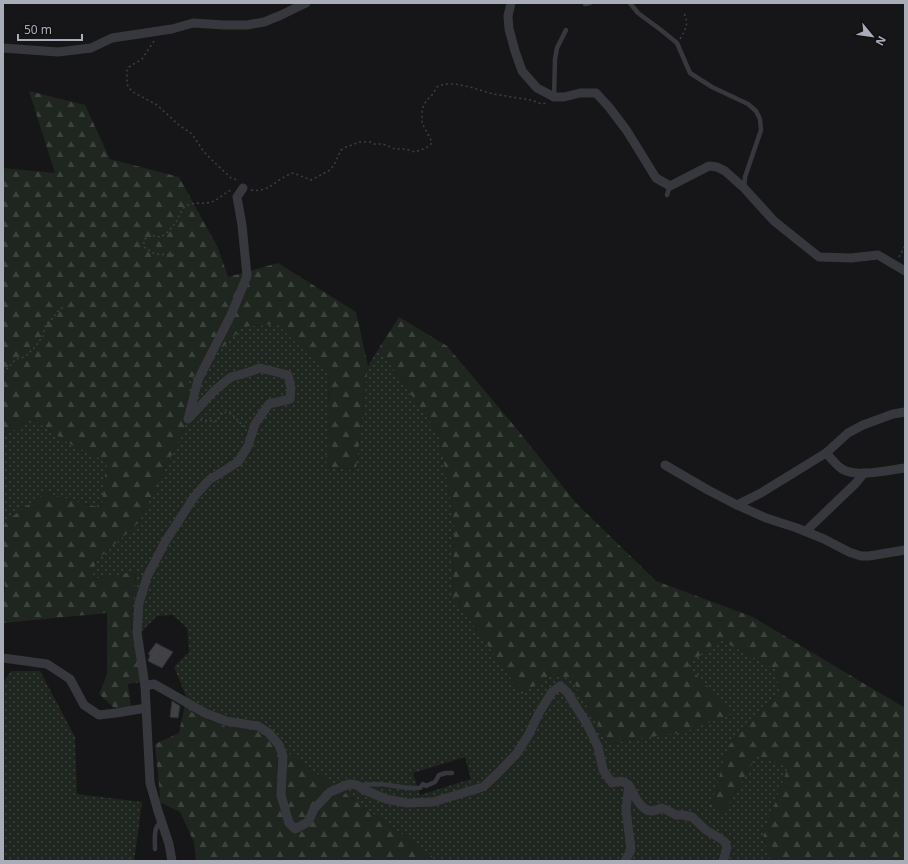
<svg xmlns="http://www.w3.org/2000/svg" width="908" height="864" font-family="'Noto Sans',sans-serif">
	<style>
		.grass { fill: url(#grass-dots); fill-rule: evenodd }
		.forest { fill: url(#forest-firs) }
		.building { fill: #404145; stroke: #303034 }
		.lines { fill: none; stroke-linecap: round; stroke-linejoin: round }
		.path { stroke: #3d3f44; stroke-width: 1.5; stroke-dasharray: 2 3; stroke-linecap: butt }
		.service { stroke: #37383d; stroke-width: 4.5 }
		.minor { stroke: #37383d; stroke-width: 9 }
	</style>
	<defs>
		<pattern id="grass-dots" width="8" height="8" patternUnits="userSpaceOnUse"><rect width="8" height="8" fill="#1e261f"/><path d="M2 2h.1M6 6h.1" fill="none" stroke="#3c433d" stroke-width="1.8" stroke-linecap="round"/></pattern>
		<pattern id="forest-firs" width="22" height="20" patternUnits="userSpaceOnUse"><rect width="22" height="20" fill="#1e261f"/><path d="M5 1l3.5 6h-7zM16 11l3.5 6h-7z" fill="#3c433d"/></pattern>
	</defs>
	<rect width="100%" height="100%" fill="#161618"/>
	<g class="grass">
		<path d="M277,324L329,375L327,467L356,470L368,366L379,348L439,435L454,520L453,596L522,694L553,674L572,679L609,745L630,740L732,713L687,666L719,639L775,669L780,690L729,745L724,813L757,755L788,767L763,837L771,861H435L431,855L257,731L228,728L184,709L186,696L174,667L189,652L187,628L173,615L157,616L141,632L131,626L136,573L92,579L96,561L139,522L184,430L189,381L243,327ZM465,757L471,779L420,795L413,773Z"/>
		<path d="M32,418L68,443L108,461L101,508L45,493L3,528V437Z"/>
		<path d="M11,671H40L75,737L77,794L142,802L135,854L134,861H3V683Z"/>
	</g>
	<g class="forest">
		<path d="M29,91L85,105L110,159L179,177L218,248L228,277L278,263L356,312L368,366L356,470L326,467L329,375L277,324L243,327L189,381L184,430L139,522L96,561L92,579L136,572L131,626L134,632L141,682L128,684L131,707L114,708L99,694L107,675V613L3,623V596L5,591L3,565V528L6,521L45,493L101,508L107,462L68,443L32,418L3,437V168L55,173Z"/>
		<path d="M399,317L447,346L516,428L576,503L656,581L753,617L905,708V861H771L763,837L788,767L757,755L724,813L710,807L729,745L780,690L775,669L719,639L688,666L733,713L685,732L630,740L609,745L572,679L553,674L522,694L453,596L454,520L439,435L379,348Z"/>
		<path d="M184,709L228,728L257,731L431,855L435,861H196L194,842L180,812L159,802L160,795L155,744L179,733Z"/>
	</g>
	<g class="building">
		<path d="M156,643L173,652L162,668L148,661L150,655L148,654Z"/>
		<path d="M172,701L180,706L178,718L170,717Z"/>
	</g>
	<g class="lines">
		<g class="path">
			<path d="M680,39C686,28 689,25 684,13"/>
			<path d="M154,41L142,59L129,67L127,70V82L128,87L133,92L157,105L179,125L192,134L204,152L214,162L231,178L238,180"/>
			<path d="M251,190C271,193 276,178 293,173L311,180L319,176L330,170L334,165L341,150L346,147L360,142H370L374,144H383L395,149H405L415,152L426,148L431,144L432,142L422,123V109L426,101L432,95L437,87L444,84H455L470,87L493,94L531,100L542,104L546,103"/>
			<path d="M174,255L155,254L144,247V240L149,235L161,237C167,233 172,228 176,222C179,217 181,209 186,206C192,202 200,204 207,203C219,201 222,194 231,190"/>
			<path d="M899,257L905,246"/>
			<path d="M3,373L16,359L25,357L35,347L43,336L46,324L53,318L57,312L63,307"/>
			<path d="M200,420L218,421L221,413L230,412L242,425L246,427"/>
		</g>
		<g class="service">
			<path d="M630,3L638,13L661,30L677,43L690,73L712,87L748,104L756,111L760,119L761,130L745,177L744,188"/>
			<path d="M585,4L590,3"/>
			<path d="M554,97L555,59L557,48L566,30"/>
			<path d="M667,195L670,186"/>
			<path d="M359,785L380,784L409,788H420L423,784L426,786L435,782L439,775L446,773H452"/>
			<path d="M155,849C155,840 153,827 161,822"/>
		</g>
		<g class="minor">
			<path d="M511,3L508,16L509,29L515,51L522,71L537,88L554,97H564L580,93H596L609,107L627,131L656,178L670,186L709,166L717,167L725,171L744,188L774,221L819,257L851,258L878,255L905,271"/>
			<path d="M3,48L58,52L91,48L112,38L172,29L193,23L224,25H247L264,22L279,16L306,3"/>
			<path d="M826,453L848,433L863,425L893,414L905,412"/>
			<path d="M665,465L708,490L737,505L761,493L826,453C831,458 836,465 842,469C856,478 889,470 905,468"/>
			<path d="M737,505L766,518L797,528L824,539L849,552L861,556H869L905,550"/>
			<path d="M806,531L856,483L864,473"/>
			<path d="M3,658L47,664L70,679L84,705L99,715L116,713L146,708"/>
			<path d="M145,686L154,684L205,713L226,721L258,726L269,733L279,745L283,756L281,795L289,823L295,829L308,822L314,809L330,792L349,784L357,785L362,789L386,799L407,803L433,802L483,787L498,773L517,753L529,734L539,713L552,692L560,686L567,692L587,724L598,747L603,770L612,783C617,781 622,780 627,784C630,786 632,791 634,795C640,806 648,816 661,808L665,809L676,815H683L692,817L706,830L721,839L725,842L727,848L723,861"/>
			<path d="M172,861L169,844L158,811L150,783L145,686L137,632L139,603L147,577L165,542L194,497L209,480L238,462L248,446L255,424L269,404L290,399L291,388L288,375L260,368L246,373L231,377L215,390L188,419L198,380L231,315L247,276L242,225L237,197L243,188"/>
			<path d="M625,861L631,850L626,809L629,785"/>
		</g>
	</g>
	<rect width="908" height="864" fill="none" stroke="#a8adb8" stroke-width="8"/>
	<g transform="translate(872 36) rotate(119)" stroke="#111113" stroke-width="3" paint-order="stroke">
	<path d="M0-3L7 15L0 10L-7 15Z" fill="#a8adb8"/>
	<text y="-6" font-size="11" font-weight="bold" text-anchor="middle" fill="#a8adb8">N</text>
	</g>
	<path d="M18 34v6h64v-6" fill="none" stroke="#a8adb8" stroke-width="2"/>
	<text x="24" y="34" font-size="12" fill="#a8adb8" stroke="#111113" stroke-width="3" paint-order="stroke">50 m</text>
</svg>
